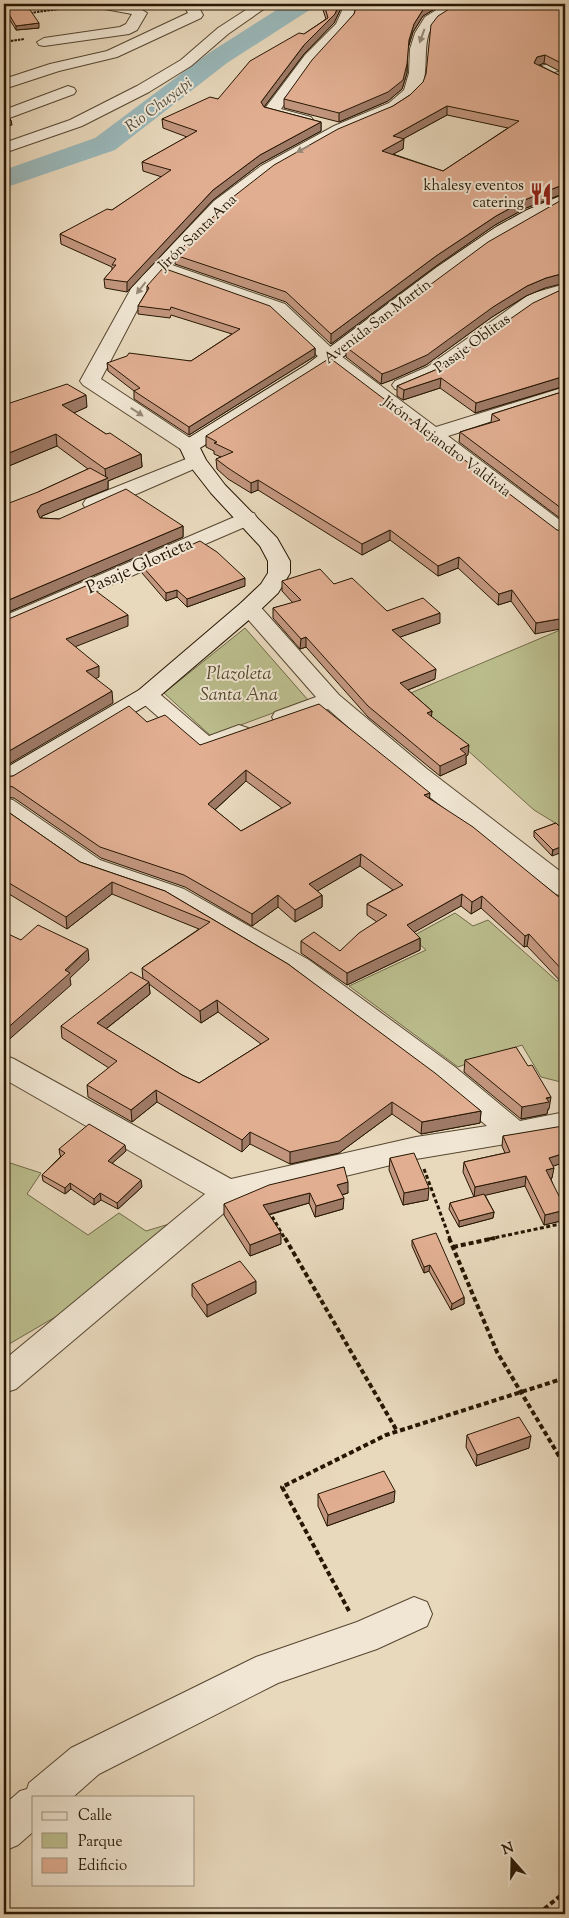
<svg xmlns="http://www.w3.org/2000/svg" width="569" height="1918" font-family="'Sorts Mill Goudy',serif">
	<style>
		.green { fill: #bbbd8d; stroke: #706a48 }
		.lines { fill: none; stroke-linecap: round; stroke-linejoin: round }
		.river { fill: #9ab8ba; fill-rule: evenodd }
		.minor-casing { stroke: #564630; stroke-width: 2 }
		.secondary-casing { stroke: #261602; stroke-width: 2 }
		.path-far2 { stroke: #261602; stroke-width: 2; stroke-dasharray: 2.5 1; stroke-linecap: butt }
		.path-far1 { stroke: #261602; stroke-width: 3; stroke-dasharray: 4 2.5; stroke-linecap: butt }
		.path { stroke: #261602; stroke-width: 4; stroke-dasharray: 5 3; stroke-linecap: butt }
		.minor { fill: #f0e6d3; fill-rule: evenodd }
		.secondary { fill: #f0e6d3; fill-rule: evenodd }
		.wall { fill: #c2967e; stroke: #261602; fill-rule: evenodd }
		.shaded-wall { fill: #9e7a66; stroke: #261602 }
		.building { fill: #e1ae92; stroke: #261602; fill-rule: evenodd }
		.oneway { fill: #958875 }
		.labels { text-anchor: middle; stroke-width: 4; stroke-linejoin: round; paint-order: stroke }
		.far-poi-label { font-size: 15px; fill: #261602; stroke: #f0e6d3; text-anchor: end }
		.far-street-label { font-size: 15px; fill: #261602; stroke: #f0e6d3 }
		.far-water-label { font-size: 16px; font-style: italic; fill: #4f4f42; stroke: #f0e6d3 }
		.street-label { font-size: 18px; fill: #261602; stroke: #f0e6d3 }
		.park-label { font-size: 18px; font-style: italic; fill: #53482c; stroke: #f0e6d3 }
	</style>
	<rect width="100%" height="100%" fill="#e8d8bc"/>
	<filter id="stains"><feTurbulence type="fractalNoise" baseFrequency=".004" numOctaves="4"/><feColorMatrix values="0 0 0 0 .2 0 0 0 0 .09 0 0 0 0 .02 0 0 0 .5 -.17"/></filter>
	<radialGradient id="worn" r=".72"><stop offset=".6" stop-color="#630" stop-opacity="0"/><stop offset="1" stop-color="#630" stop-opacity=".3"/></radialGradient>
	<g class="green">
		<path d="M245,628L308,700L211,736L164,693Z"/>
		<path d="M565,628V829L534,810L406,695Z"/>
		<path d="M455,913L473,926L488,920L557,981L565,979V1083L541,1077L522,1045L458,1067L349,986L426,950L411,937Z"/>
		<path d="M4,1161L41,1173L27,1194L88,1235L119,1213L146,1231L179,1221L98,1292L4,1347Z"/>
	</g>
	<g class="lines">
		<path class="river" d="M286,4H314L311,9L227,63L115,150L4,188V170L95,138L209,53Z"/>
		<defs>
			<g id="minor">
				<path d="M92,4L134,5L147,13L137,30L129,34L44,46L39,45L37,42L44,38L120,27L126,24L132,14L94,7Z"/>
				<path d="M183,4H197L203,15L201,18L117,57L59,71L4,89V79L50,64L107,51L188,13Z"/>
				<path d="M255,4H271L228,34L191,66L149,92L82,126L4,153V143L70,120L137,86L181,60L218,28Z"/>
				<path d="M345,4H359C353,31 331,42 315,62C303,77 292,93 281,109L311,117L313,120L311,123L305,125L265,114L263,111L305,55L336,24Z"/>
				<path d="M446,4H463C454,17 436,17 429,33C422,52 431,80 416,96C398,116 370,121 346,132C322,144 296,159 273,173C234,199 204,232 172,265L285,304L337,353L436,427L565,387V399L448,436L565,524V541L557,539L323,361L271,312L163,274L146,293L101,379L196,442L199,446L196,450L189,452L182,450L83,385L80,381L132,287L214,201L261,166L334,126L389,103L404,90L409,73L410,49L415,33L425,17Z"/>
				<path d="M565,59V69L543,75L535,70L538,67Z"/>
				<path d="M68,86L74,88L76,91L74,94L4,120V110Z"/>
				<path d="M565,284V295C558,297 550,299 543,302C510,319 428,397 395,389L392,385L395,381L427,367L530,294Z"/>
				<path d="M196,455L203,457L206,461L203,465L102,509L94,510L86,509L83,504L86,499Z"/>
				<path d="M246,512L254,513L257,518L254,523L4,631V616Z"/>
				<path d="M249,601L257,603L339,695L427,769L565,875V897L556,894L409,781L328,709L284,724L275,722L272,717L275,712L316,697L238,608L241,603Z"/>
				<path d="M147,688L155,690L209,736L239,725L248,728L251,733C244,744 210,755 197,751L139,700L135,695L139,690Z"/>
				<path d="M4,798L13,800L100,860L184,889L309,960L455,1067L520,1121L565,1112V1134L416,1159L237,1202L16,1389L4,1393V1360L205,1194L4,1079V1055L14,1059L231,1179L416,1137L487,1126L435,1083L289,974L166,901L82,872L4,818Z"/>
				<path d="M414,1597L427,1602L432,1614L427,1626L377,1649L278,1683L99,1774L73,1797H34V1831L18,1845L4,1851V1805L20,1791L27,1789L29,1783L71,1748L256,1657L357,1622Z"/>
			</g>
			<path id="secondary" d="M565,194V205C491,239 430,292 365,341C312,380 256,413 200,448L206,460L225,485L277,538L290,561V573L278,593L257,613L155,700L13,786L4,788V769L139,690L241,603L261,584L268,573V561L260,546L211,493L186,461L179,446L182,442L306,365L437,267L496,227L527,210Z"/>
		</defs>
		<use href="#minor" class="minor-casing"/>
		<use href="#secondary" class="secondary-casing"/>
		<g class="path-far2">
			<path d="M30,13L81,6"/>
			<path d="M4,16L11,15"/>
			<path d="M4,42L24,39"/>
		</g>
		<g class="path-far1">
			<path d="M424,1169L450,1239"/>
			<path d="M269,1211L285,1239"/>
			<path d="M489,1239L565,1223"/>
		</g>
		<g class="path">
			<path d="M285,1238L397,1431"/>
			<path d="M449,1238L497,1352L565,1466"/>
			<path d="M453,1247L495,1238"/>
			<path d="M349,1611L282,1487L386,1435L565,1378"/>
			<path d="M538,1914L565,1892"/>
		</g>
		<use href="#minor" class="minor"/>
		<use href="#secondary" class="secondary"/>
	</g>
	<g class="wall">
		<path d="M4,4L39,28L16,30L4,10Z"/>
		<path d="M321,4H343L334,23L304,54L264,107L321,122V131L260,164L213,200L127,292L105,288L104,279L112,270V267L61,244L60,234L112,210L162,177L143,171L142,162L187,137L163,128L162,119L218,99L304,34L326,19Z"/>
		<path d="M357,4H443L423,16L413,32L408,48L407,73L402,89L388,101L339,122L284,108V99L354,14Z"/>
		<path d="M565,4V74L544,63L539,65L565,78V193L526,208L495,225L436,266L331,344L286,302L175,264V255L393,106L410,95L423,82ZM447,115L508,128L443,171L393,154L403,149V139Z"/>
		<path d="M147,286L315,348V356L189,435L134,399V391L108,371L107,363L191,361L232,334L171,315L170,318L138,314V306L147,291Z"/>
		<path d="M545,288L526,296L492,317L426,365L392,380L381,384L346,357V347Z"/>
		<path d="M565,288V386L475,413L440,388L403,400L397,396V386L440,368Z"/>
		<path d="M565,391V522L459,442L460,432L491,422L492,414Z"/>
		<path d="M4,405L87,407L73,413L106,434L141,454L142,467L108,481V489L42,516L41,518L183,526V537L4,614L38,492L88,469L57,446L4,468Z"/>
		<path d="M206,436L557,530L535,634L511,601L498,605L458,568L438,576L390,540L362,555L258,490L251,493L228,479L217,469L216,459L221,457L214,454V451L206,447Z"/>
		<path d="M142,566L245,586L187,607L177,597L166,601L142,573Z"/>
		<path d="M282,581L334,584L387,611L440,623L400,637L435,679L408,690L432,711L431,716L468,755L466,756V764L440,776L368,717L306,647L300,649L273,618V608L293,603L282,591Z"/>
		<path d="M147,722L200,745L429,798L565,902V986L527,946L524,947L481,908L471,914L461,906L414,932L420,938V950L347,985L301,953V941L340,951L377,922L367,915V904L393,890L360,866L317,891L322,895V907L295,922L278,907L252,926L185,887L101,858L14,798L4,797V777L13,776ZM246,781L282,808L241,831L215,810Z"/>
		<path d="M4,809L80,862L165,891L288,964L481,1111L480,1123L421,1134L392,1114L339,1153L290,1164L250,1144L242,1152L157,1102L132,1122L88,1097L87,1085L109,1068L62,1038L61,1026L143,979L142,968L199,929L112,894L67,929L4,891ZM149,984L201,1023L218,1012L261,1044L199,1083L182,1075L106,1029L150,994Z"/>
		<path d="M556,823L552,856L534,837V831Z"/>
		<path d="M465,1060L549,1109H548L547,1114L521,1119L464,1072Z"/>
		<path d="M565,1129V1162L553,1166L552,1178L551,1179L565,1220L544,1225L525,1186L485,1195L494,1212L493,1218L459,1227L449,1209L450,1203L474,1197L463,1172L464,1162L505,1153L502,1146L503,1136Z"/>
		<path d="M59,1149L126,1151L112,1163L142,1187L118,1209L101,1200L94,1205L71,1189L65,1194L43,1181L42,1175L61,1156L60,1155Z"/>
		<path d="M390,1158L428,1200L403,1205L389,1170Z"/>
		<path d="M344,1167L348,1193L342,1195L343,1209L315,1217L309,1203L269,1215L281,1244L250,1256L224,1215V1204Z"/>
		<path d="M412,1240L464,1297V1304L451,1310L429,1271L424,1273L412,1246Z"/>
		<path d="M192,1284L256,1293L207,1317L192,1296Z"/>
		<path d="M467,1435L529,1448L476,1466L466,1447Z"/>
		<path d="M318,1494L394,1502L327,1526L318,1506Z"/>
	</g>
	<g class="shaded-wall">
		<path d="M339,4H343L334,23L304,54L261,111V102L304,45L335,14Z"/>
		<path d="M430,4H443L423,16L413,32L408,48L409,40L414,24L424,8Z"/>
		<path d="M39,23V28L16,30V26Z"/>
		<path d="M545,55L544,63L537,66L534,63L537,57Z"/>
		<path d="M407,64V73L402,89L388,101L339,122V113Z"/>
		<path d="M447,106V115L392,145L393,136Z"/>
		<path d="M11,120L12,125L4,127V122Z"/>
		<path d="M321,122V131L260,164L213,200L127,292V282L213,190L260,155Z"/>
		<path d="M9,133V138L4,139V134Z"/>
		<path d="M404,139L403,149L382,160V151Z"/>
		<path d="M565,184V193L526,208L495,225L436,266L331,344V334L436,256L496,216L527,199Z"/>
		<path d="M565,273V283L545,288L526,296L492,317L426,365L392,380L381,384L382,374L527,286L546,278Z"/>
		<path d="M315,348V356L189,435V427Z"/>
		<path d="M565,376V386L475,413L476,403Z"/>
		<path d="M441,378L440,388L403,400L404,390Z"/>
		<path d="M86,395L87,407L63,418L62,405Z"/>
		<path d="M56,434L57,446L4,468V455Z"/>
		<path d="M141,454L142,467L108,481V489L42,516L38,522L37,511L41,505L106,479L105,469Z"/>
		<path d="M258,480V490L251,493V483Z"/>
		<path d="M183,526V537L4,614V602Z"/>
		<path d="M390,530V540L362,555V544Z"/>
		<path d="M459,557L458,568L438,576V566Z"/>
		<path d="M245,578V586L187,607V599Z"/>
		<path d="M177,590V597L166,601V593Z"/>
		<path d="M512,590L511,601L498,605L499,594Z"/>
		<path d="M440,613V623L392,640V630Z"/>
		<path d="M128,615V626L67,650L66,639Z"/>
		<path d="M565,618V628L535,634L536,623Z"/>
		<path d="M306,637V647L300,649L301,639Z"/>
		<path d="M99,666V677L86,683V671Z"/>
		<path d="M436,669L435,679L400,693V683Z"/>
		<path d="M112,691L113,703L4,767V754Z"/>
		<path d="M432,711L431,721L427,713Z"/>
		<path d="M469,745L468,755L466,756V764L440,776V766L460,749Z"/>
		<path d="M246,770V781L208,816V804Z"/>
		<path d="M430,793L429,804L424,795Z"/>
		<path d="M565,845V851L552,856L553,850Z"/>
		<path d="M361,854L360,866L309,896V884Z"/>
		<path d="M112,882V894L67,929L66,917Z"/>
		<path d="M462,894L461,906L406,937L407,925Z"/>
		<path d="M278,895V907L252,926V914Z"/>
		<path d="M322,895V907L295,922V910Z"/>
		<path d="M482,896L481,908L471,914L472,902Z"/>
		<path d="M529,934L527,946L524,947L525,936Z"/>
		<path d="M420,938V950L347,985V973Z"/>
		<path d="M88,949L89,960L70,978L71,985L4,1044V1031Z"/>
		<path d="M149,982L150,994L98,1035L97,1023Z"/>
		<path d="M217,1000L218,1012L201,1023L200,1011Z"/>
		<path d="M156,1090L157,1102L132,1122L131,1110Z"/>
		<path d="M551,1097L549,1109H548L547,1114L521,1119L522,1107Z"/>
		<path d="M392,1102V1114L339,1153L290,1164V1152Z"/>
		<path d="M481,1111L480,1123L421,1134L422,1122Z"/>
		<path d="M250,1132V1144L242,1152V1140Z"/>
		<path d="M125,1145L126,1151L108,1167V1161Z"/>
		<path d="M565,1153V1162L548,1168L549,1158Z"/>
		<path d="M554,1168L552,1178L545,1180L546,1170Z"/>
		<path d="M526,1176L525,1186L474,1198L475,1187Z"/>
		<path d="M141,1180L142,1187L118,1209L117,1203Z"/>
		<path d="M348,1182V1193L337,1196V1185Z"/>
		<path d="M70,1183L71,1189L65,1194V1188Z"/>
		<path d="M429,1188L428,1200L403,1205L404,1193Z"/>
		<path d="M100,1193L101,1200L94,1205V1199Z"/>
		<path d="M310,1193L309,1203L263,1216V1205Z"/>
		<path d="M344,1198L343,1209L315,1217L316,1206Z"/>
		<path d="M565,1210V1220L544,1225L545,1215Z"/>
		<path d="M494,1212L493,1218L459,1227V1221Z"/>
		<path d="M281,1233V1244L250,1256V1245Z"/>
		<path d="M430,1265L429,1271L424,1273V1267Z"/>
		<path d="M256,1281V1293L207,1317V1305Z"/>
		<path d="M464,1297V1304L451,1310L452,1304Z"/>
		<path d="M531,1436L529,1448L476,1466L477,1455Z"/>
		<path d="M395,1491L394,1502L327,1526L328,1515Z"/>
	</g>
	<g class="building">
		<path d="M4,4H26L39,23L16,26L4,6Z"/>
		<path d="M324,4H339L335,14L304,45L261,102L264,107L321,122L260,155L213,190L127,282L104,279L116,265H112L116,259L60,234L107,209L112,210L171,170L142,162L197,131L162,119L210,97L218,99L250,61L299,33L304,34L328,18Z"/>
		<path d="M357,4H430L424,8L414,24L409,40L407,64L403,80L388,92L339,113L284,99L312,60L354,14Z"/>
		<path d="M457,4H565V65L545,55L537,57L534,63L565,78V184L527,199L496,216L436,256L331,334L286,292L175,255L233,197L274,165L338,129L393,106L410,95L423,82L426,74L431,25L438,16ZM447,106L519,121L443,171L382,151L404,139L393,136Z"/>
		<path d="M4,115L11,120L4,122Z"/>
		<path d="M4,127L9,133L4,134Z"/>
		<path d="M565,198V273L546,278L527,286L493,307L427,355L393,370L382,374L346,347L488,242Z"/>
		<path d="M163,268L270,306L315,348L189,427L134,391L140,388L107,363L127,356L129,353L191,361L240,329L171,307L170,310L138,306L149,288L147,286Z"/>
		<path d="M565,288V376L476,403L441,378L404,390L397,386L440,368L533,303Z"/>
		<path d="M330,358L557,530L565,531V618L536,623L512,590L499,594L459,557L438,566L390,530L362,544L258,480L251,483L228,468L216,459L233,452L214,443L217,442L206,436Z"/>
		<path d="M67,384L86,395L62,405L106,434L110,433L141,454L105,469L56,434L4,455V405Z"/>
		<path d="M565,391V511L460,432L500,420L492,414Z"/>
		<path d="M90,468L108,478L41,505L37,511L40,518L59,519L126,489L183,526L4,602V505L38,492Z"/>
		<path d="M200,541L217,552L245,578L187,599L177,590L166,593L142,566Z"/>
		<path d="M320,569L334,584L352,578L387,611L423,598L440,613L392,630L436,669L400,683L432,711L427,713L469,745L460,749L466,754L440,766L368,706L306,637L301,639L273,608L301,600L282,581Z"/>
		<path d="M88,585L128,615L66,639L99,666L86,671L112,691L4,754V621Z"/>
		<path d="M319,704L430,793L424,795L473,827L565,902V973L529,934L525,936L482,896L472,902L462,894L407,925L420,938L347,973L301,941L314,932L340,951L359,933L387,915L367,904L403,885L361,854L309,884L322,895L295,910L278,895L252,914L184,875L100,847L13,787L4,785V777L13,776L129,706L147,722L165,715L200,745ZM246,770L291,803L241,831L208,804Z"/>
		<path d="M4,809L80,862L165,891L288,964L435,1073L481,1111L422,1122L392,1102L339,1141L290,1152L250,1132L242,1140L156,1090L131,1110L87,1085L117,1061L61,1026L131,972L149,982L97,1023L182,1075L199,1083L269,1039L217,1000L200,1011L142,968L210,922L112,882L66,917L4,880Z"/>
		<path d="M556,823L565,832V845L553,850L534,831Z"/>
		<path d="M38,925L88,949L65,970L70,973L4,1031V932L21,940Z"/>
		<path d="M516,1047L528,1066L532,1065L551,1097L546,1098L549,1102L522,1107L465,1060Z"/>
		<path d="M89,1124L125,1145L108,1161L141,1180L117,1203L100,1193L94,1199L70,1183L65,1188L42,1175L65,1153L59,1149Z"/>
		<path d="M563,1126L565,1129V1153L549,1158L554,1168L546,1170L565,1208V1210L545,1215L526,1176L475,1187L464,1162L510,1152L503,1136Z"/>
		<path d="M414,1153L429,1188L404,1193L390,1158Z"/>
		<path d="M344,1167L348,1182L337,1185L344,1198L316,1206L310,1193L263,1205L281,1233L250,1245L224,1204L269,1185Z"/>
		<path d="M484,1194L494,1212L459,1221L450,1203Z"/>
		<path d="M436,1233L464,1297L452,1304L430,1265L424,1267L412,1240Z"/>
		<path d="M240,1261L256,1281L207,1305L192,1284Z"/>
		<path d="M519,1417L531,1436L477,1455L467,1435Z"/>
		<path d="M384,1471L395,1491L328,1515L318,1494Z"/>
	</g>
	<defs><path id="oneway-solid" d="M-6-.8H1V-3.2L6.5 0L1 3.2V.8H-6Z" transform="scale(1.25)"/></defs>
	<g class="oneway">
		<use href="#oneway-solid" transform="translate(422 36) rotate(110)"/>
		<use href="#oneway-solid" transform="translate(303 149) rotate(152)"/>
		<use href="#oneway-solid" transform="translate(141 288) rotate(128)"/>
		<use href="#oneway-solid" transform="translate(137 412) rotate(33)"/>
	</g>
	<defs>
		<symbol id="restaurant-bare" viewBox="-9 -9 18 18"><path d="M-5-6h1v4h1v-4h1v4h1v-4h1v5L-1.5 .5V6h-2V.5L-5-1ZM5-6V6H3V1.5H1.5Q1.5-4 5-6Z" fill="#8f2418" stroke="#f0e6d3" stroke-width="2.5" paint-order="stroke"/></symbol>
	</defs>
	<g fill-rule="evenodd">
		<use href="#restaurant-bare" x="525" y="178" width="32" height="32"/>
	</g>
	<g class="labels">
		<g class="far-poi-label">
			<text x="524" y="190">khalesy eventos<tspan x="524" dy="17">catering</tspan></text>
		</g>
		<g class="far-street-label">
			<text transform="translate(197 232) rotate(-44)" y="5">Jirón Santa Ana</text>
			<text transform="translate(377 321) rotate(-37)" y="5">Avenida San Martín</text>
			<text transform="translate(472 343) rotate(-36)" y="5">Pasaje Oblitas</text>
			<text transform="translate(447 446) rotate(37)" y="5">Jirón Alejandro Valdivia</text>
		</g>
		<g class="far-water-label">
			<text transform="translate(158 104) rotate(-37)" y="6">Rio Chuyapi</text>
		</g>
		<g class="street-label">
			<text transform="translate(139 565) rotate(-24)" y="6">Pasaje Glorieta</text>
		</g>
		<g class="park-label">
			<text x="239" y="679">Plazoleta<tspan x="239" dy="21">Santa Ana</tspan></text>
		</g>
	</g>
	<rect width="569" height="1918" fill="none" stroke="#e8d8bc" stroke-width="20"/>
	<rect x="5" y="5" width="559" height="1908" fill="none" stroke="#261602" stroke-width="2.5"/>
	<rect x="10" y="10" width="549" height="1898" fill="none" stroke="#261602"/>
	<rect x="32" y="1796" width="162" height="90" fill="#f0e6d3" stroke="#9f937f"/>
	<rect x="42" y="1812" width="25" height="8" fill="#f0e6d3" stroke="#9f937f"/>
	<text x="78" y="1820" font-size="15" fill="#261602">Calle</text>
	<rect x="42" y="1833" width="25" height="15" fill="#bbbd8d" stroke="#9f937f"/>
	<text x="78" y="1846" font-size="15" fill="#261602">Parque</text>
	<rect x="42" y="1858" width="25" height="15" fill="#e1ae92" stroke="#9f937f"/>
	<text x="78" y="1870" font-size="15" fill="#261602">Edificio</text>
	<g transform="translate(512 1860) rotate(340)" stroke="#f0e6d3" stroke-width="4" paint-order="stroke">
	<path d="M0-4L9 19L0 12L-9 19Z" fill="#261602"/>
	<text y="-8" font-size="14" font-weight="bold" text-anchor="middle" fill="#261602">N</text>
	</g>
	<rect width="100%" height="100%" filter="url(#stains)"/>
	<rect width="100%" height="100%" fill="url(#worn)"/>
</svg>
